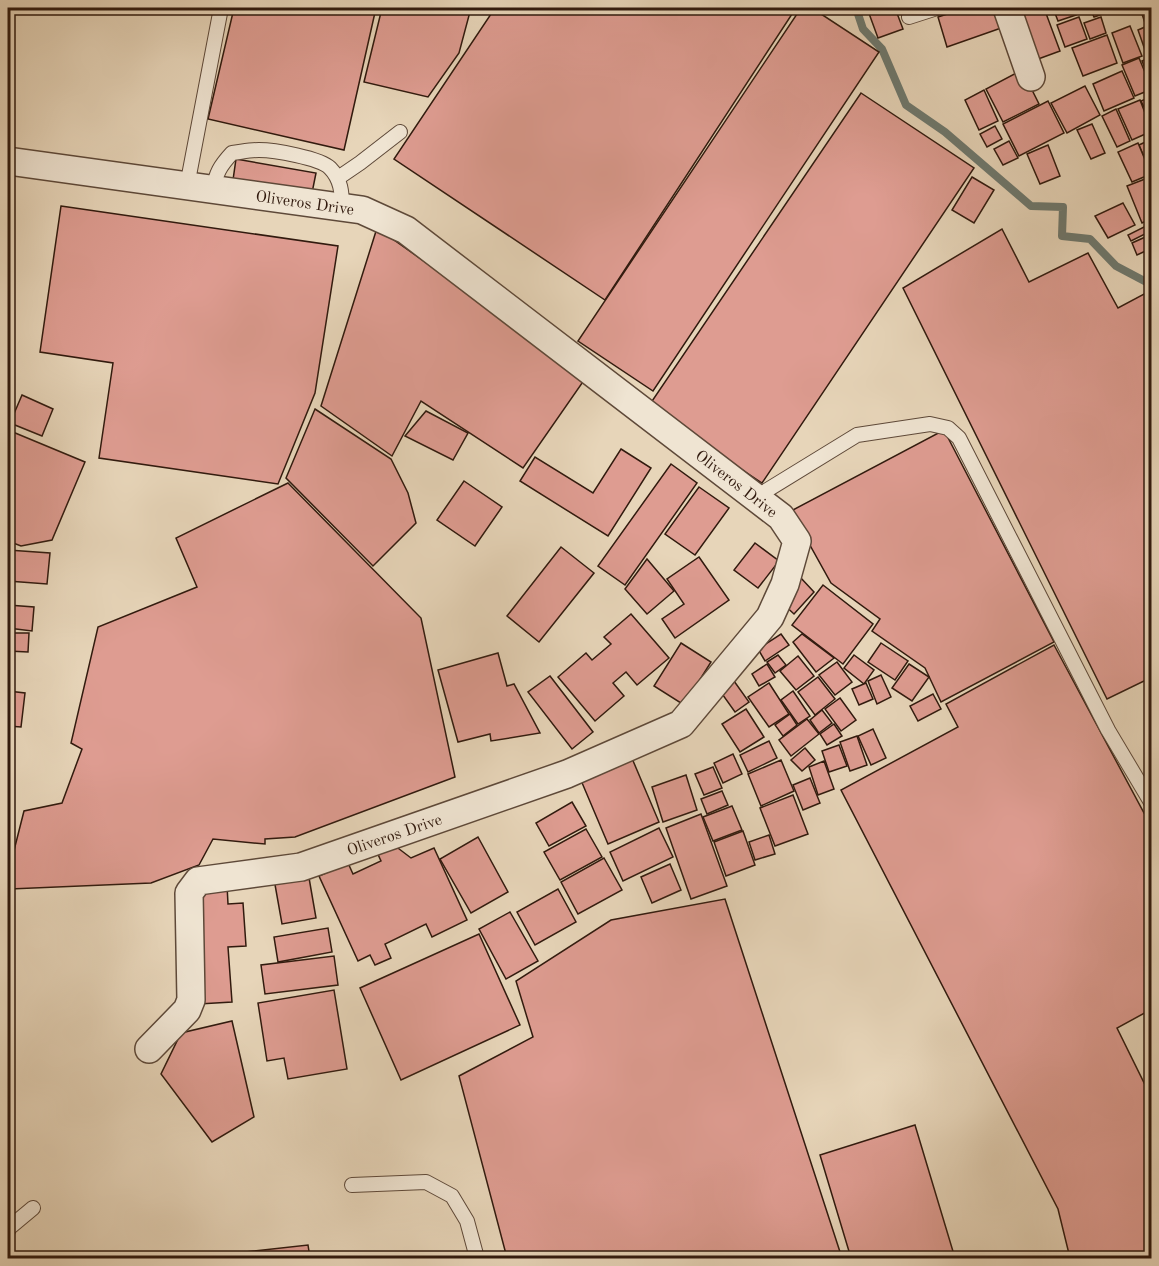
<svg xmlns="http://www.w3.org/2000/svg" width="1159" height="1266" font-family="'Old Standard TT',serif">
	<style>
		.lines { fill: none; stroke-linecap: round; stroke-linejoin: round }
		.stream { stroke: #6e796f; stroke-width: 8 }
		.building { fill: #de9c91; stroke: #311a0e; stroke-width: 1.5 }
		.lane-casing { stroke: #5e4939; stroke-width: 16 }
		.street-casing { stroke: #5e4939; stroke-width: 30 }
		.lane { stroke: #efe4d2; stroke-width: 14 }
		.street { stroke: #efe4d2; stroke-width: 27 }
		.labels { text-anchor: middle; stroke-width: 5; stroke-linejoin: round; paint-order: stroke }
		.street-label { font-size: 16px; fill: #311a0e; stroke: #efe4d2 }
	</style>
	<rect width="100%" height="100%" fill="#e7d5b9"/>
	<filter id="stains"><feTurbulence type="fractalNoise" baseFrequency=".00333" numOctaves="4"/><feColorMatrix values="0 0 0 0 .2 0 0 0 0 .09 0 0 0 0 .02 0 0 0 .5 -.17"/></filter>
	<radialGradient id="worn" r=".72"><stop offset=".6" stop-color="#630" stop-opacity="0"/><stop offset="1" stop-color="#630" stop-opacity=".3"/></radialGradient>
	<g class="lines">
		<path class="stream" d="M856,8L863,29L882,49L906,105L945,132L1031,206L1063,207L1062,236L1090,239L1116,266L1152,285"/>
	</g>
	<g class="building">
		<path d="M234,8H376L344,150L208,119Z"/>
		<path d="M382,8H471L459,53L428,97L364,82Z"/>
		<path d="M495,8H796L605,300L394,159Z"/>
		<path d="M801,8H812L879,52L653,391L578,341Z"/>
		<path d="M867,8H895L903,29L878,38Z"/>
		<path d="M966,8H998L1004,27L947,47L938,17Z"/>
		<path d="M1010,8H1044L1060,51L1030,62Z"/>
		<path d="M1053,8H1073L1076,15L1058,21Z"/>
		<path d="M1090,8H1120L1094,17Z"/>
		<path d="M1140,8H1152V20L1145,23Z"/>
		<path d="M1079,17L1087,39L1065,47L1057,25Z"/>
		<path d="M1101,17L1106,33L1090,39L1084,23Z"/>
		<path d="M1152,24V48L1145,50L1138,30Z"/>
		<path d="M1130,26L1142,56L1123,63L1112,33Z"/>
		<path d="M1107,35L1117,63L1083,76L1072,48Z"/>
		<path d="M1152,57V85L1142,61Z"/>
		<path d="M1139,58L1152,89L1135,96L1122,65Z"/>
		<path d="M1022,70L1039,104L1003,122L986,89Z"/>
		<path d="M1122,71L1134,98L1104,111L1093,84Z"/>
		<path d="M1085,86L1100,115L1067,133L1051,103Z"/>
		<path d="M984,90L998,121L979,130L965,100Z"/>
		<path d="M861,93L974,168L762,483L648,407Z"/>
		<path d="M1152,96V123L1141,101Z"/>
		<path d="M1140,100L1152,131L1132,140L1118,109Z"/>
		<path d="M1048,101L1064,133L1019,156L1003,124Z"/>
		<path d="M1116,109L1130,141L1117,147L1102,116Z"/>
		<path d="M1092,124L1105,153L1091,159L1077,130Z"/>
		<path d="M995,126L1002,139L987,147L980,134Z"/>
		<path d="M1152,139V164L1148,166L1139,145Z"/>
		<path d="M1009,141L1018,158L1003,165L994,149Z"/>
		<path d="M1138,143L1151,174L1132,182L1118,152Z"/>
		<path d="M1048,145L1060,176L1040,184L1027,154Z"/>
		<path d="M236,159L316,173L312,193L233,180Z"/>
		<path d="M972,177L994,190L974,223L952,210Z"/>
		<path d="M1145,179L1152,195V218L1142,223L1127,186Z"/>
		<path d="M1123,203L1135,225L1108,238L1095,216Z"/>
		<path d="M61,206L338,246L315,393L278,484L99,458L113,363L40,352Z"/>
		<path d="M1146,226L1149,232L1131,241L1128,235Z"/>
		<path d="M377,228L587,376L523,468L421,401L392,456L321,406Z"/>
		<path d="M1002,229L1029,282L1088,253L1118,308L1144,294L1152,299V690L1146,680L1107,699L903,288Z"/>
		<path d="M1152,234V248L1137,255L1132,243Z"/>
		<path d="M22,395L53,409L42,436L10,423Z"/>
		<path d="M315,409L391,459L408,493L416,523L373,566L286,478Z"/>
		<path d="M426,411L468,433L453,460L405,436Z"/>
		<path d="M8,430L85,462L52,540L21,546L8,541Z"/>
		<path d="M944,430L1054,642L941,702L925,668L872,631L880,619L831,583L791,511Z"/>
		<path d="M621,449L651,468L608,536L520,481L535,457L593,493Z"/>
		<path d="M671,464L697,483L625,585L598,566Z"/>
		<path d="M464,481L502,507L475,546L437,520Z"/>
		<path d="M288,483L421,618L455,777L295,837L265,839V844L213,839L199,865L151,883L10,889L8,882V874L24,811L62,803L82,749L71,743L98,627L197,587L176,538Z"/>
		<path d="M699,487L729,508L695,555L665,534Z"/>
		<path d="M755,543L779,561L758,588L734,570Z"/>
		<path d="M561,547L594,573L539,642L507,616Z"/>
		<path d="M8,550L50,553L47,584L8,581Z"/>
		<path d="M699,557L729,600L675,638L662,619L684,604L667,579Z"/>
		<path d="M647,559L674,591L647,614L625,589Z"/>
		<path d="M800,577L814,592L794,614L779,600Z"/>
		<path d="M823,585L873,624L843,664L792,625Z"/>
		<path d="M8,605L34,607L32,631L8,628Z"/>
		<path d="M631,614L669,658L637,685L626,672L613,683L624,696L595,721L558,677L586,653L592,660L611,644L604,637Z"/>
		<path d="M8,633H29L28,652L8,651Z"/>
		<path d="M781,634L789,645L765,661L758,649Z"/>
		<path d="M802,634L834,658L816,672L793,642Z"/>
		<path d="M681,643L711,662L684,705L654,686Z"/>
		<path d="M881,643L908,661L895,680L868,662Z"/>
		<path d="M1054,645L1152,828V1009L1117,1028L1152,1099V1258H1070L1058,1209L841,790L958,727L946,704Z"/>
		<path d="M498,653L507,686L514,684L540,733L491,741L490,734L458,742L438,670Z"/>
		<path d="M778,655L786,665L775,673L767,662Z"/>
		<path d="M854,655L874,670L864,684L844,668Z"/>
		<path d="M798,656L814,676L796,690L780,671Z"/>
		<path d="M837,662L852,682L835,695L819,675Z"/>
		<path d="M767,664L775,677L759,686L752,674Z"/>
		<path d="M909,664L929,677L912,701L892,688Z"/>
		<path d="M729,674L749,702L735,712L715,684Z"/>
		<path d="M881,675L891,697L877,704L868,681Z"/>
		<path d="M550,676L593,732L572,749L528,692Z"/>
		<path d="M818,677L835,699L815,715L798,692Z"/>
		<path d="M769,683L789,714L769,727L748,697Z"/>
		<path d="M866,683L873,699L859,705L852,689Z"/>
		<path d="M8,691L25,693L21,727L8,726Z"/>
		<path d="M793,691L810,716L798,724L781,700Z"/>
		<path d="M933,694L941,709L918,721L910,706Z"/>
		<path d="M840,698L856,720L841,731L825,709Z"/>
		<path d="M746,709L764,737L740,752L722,724Z"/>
		<path d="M822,710L832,723L819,733L810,720Z"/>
		<path d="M790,714L797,725L783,736L775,725Z"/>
		<path d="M807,719L819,734L791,756L779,740Z"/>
		<path d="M834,724L842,736L827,745L820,734Z"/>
		<path d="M873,729L886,758L871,765L858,736Z"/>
		<path d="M857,736L867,765L850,771L840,742Z"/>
		<path d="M769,741L777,758L748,772L740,755Z"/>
		<path d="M839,745L847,766L829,772L822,751Z"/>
		<path d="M805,748L815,760L802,771L791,760Z"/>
		<path d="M733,754L742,774L723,783L714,763Z"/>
		<path d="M631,756L659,822L608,844L580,778Z"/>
		<path d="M781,760L794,791L761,806L748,774Z"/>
		<path d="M824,761L834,789L818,795L809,767Z"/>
		<path d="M713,767L722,788L704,795L695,774Z"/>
		<path d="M686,775L697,810L663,822L652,787Z"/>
		<path d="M810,778L820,803L803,810L793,785Z"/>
		<path d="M722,791L728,805L707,814L701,799Z"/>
		<path d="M793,795L808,834L775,846L760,808Z"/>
		<path d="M572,802L586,826L549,846L536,823Z"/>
		<path d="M732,806L742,830L713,841L703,817Z"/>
		<path d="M701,814L727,886L691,899L666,828Z"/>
		<path d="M659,828L673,857L623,881L610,852Z"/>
		<path d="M586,829L602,857L560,880L544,852Z"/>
		<path d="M743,831L755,865L726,876L714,842Z"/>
		<path d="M769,835L775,854L755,860L749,842Z"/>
		<path d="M478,837L508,892L471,913L440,859Z"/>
		<path d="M390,842L411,858L434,848L467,920L432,937L426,924L385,944L391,958L375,965L370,955L358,961L319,876L348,863L353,874L381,861L375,848Z"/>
		<path d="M604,858L622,890L578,914L561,882Z"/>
		<path d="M670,864L681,890L652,903L641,877Z"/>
		<path d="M308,872L316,918L282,924L274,879Z"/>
		<path d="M227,885L228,904L243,903L246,946L228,947L232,1002L199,1004L200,887Z"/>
		<path d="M558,889L576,922L535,945L517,912Z"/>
		<path d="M725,899L842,1258H507L459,1076L533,1037L516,981L611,920Z"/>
		<path d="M510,912L538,961L506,979L479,929Z"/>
		<path d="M328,928L332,952L278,962L274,937Z"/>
		<path d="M479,934L520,1025L401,1080L360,988Z"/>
		<path d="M334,956L338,985L265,994L261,965Z"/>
		<path d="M334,990L347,1069L288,1079L284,1058L267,1061L258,1003Z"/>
		<path d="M232,1021L254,1117L212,1142L161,1074L181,1033Z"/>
		<path d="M915,1125L955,1258H851L820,1155Z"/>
		<path d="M308,1245L310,1258H201V1257Z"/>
	</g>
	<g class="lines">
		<defs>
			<g id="lane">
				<path d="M909,17L937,8"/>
				<path d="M338,178L360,163L400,132"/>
				<path d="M187,186L221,8"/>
				<path d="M213,190C216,173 220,166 232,153C241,152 250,150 259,150C274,150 320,158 330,168C341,179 342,193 342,207"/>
				<path d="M756,497L857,435L930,424L948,428L959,438L1108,730L1152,804"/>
				<path d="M352,1185L426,1182L452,1196L467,1221L477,1258"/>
				<path d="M8,1231L9,1228L33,1208"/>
			</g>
			<g id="street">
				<path d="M1007,8L1031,77"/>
				<path d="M8,161L362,210L406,230L781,517L797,541L785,584L770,617L681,724L567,774L301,867L198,881L189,893L191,1000L187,1010L149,1049"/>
			</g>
		</defs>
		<use href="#lane" class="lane-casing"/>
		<use href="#street" class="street-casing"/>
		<use href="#lane" class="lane"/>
		<use href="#street" class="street"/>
	</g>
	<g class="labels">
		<g class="street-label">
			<text transform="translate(305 202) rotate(8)" y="6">Oliveros Drive</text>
			<text transform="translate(737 483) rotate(38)" y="6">Oliveros Drive</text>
			<text transform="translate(394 834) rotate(-19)" y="6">Oliveros Drive</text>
		</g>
	</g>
	<rect width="1159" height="1266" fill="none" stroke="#e7d5b9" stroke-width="30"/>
	<rect x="9" y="9" width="1141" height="1248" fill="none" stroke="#311a0e" stroke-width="3"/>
	<rect x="15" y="15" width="1129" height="1236" fill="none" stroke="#311a0e" stroke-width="1.5"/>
	<rect width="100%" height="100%" filter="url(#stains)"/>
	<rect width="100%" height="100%" fill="url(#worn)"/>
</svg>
